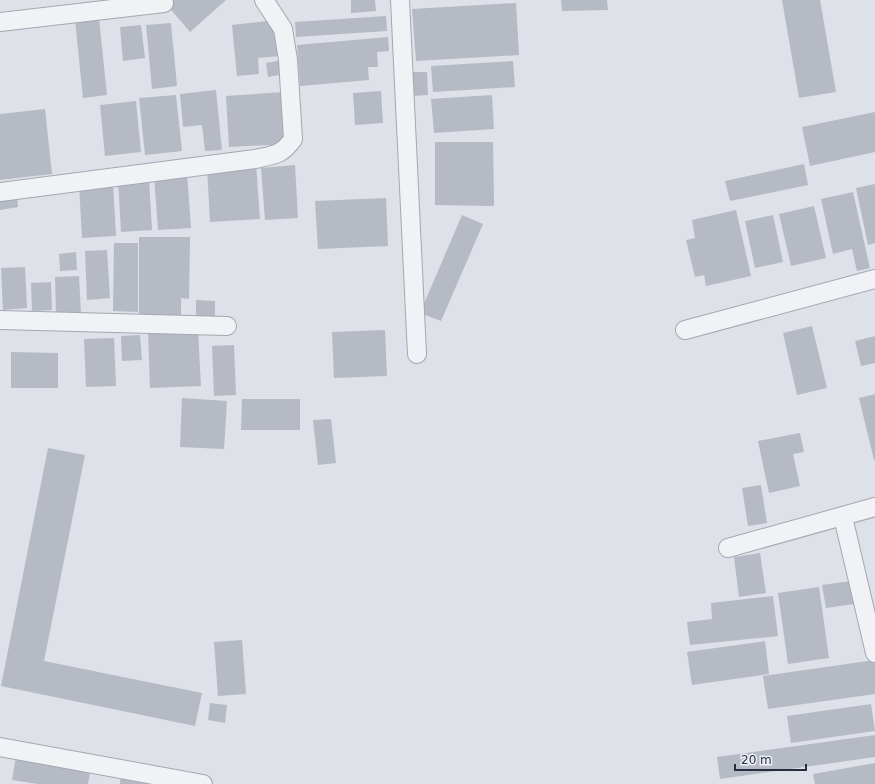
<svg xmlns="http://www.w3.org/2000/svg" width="875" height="784" font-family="'DejaVu Sans',sans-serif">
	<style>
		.building { fill: #b5bac4 }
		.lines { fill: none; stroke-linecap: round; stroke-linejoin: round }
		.street-casing { stroke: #a3a8b1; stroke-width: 20 }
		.street { stroke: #f0f2f6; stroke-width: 18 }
	</style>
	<rect width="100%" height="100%" fill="#dee1e7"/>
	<g class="building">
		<path d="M171,0H226L190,32L166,4Z"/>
		<path d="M351,0H375L376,11L351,13Z"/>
		<path d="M561,0H607L608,10L562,11Z"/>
		<path d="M782,0H820L836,92L799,98Z"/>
		<path d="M516,3L519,55L416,61L412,9Z"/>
		<path d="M386,16L387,31L296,37L295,22Z"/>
		<path d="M99,18L107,95L83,98L75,20Z"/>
		<path d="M277,20L280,56L258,58L259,74L237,76L232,25Z"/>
		<path d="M171,23L177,86L152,89L146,25Z"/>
		<path d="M141,25L145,58L123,61L120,27Z"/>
		<path d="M388,37L389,51L377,52L378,67H368L369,80L300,86L297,45Z"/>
		<path d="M283,60L284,74L268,77L266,63Z"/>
		<path d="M513,61L515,87L433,92L431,66Z"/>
		<path d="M412,72H427L428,95L413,96Z"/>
		<path d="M216,90L222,150L205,151L202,125L183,127L180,94Z"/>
		<path d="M381,91L383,123L355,125L353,93Z"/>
		<path d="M284,92L287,144L229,147L226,96Z"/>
		<path d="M176,95L182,151L145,155L139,98Z"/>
		<path d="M492,95L494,129L434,133L431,99Z"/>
		<path d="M136,101L141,152L105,156L100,105Z"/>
		<path d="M45,109L52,174L0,180V114Z"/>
		<path d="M875,112V152L810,166L802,127Z"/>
		<path d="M435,142H493L494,206L435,205Z"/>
		<path d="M256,164L260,219L210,222L207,167Z"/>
		<path d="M804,164L808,185L730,201L725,181Z"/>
		<path d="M295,165L298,218L265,220L261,168Z"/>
		<path d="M187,173L191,228L158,230L154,175Z"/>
		<path d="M149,178L152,230L121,232L118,180Z"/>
		<path d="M113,182L116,236L82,238L79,184Z"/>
		<path d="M875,184V243L868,245L856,188Z"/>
		<path d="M853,192L870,268L857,271L852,249L833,254L821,199Z"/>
		<path d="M17,196L18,207L0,210V198Z"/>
		<path d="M386,198L388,246L318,249L315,201Z"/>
		<path d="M814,206L826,258L791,266L779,214Z"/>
		<path d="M736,210L751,276L706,286L704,275L695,277L686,240L695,238L692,220Z"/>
		<path d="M462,215L483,224L441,321L420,313Z"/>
		<path d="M773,215L783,262L755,268L745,221Z"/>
		<path d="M139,237H190L189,299L181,298V318H139Z"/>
		<path d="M114,243H138V312L113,311Z"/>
		<path d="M107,250L110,298L87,300L85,251Z"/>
		<path d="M76,252L77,270L60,271L59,254Z"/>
		<path d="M25,267L27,308L3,310L1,268Z"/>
		<path d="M79,276L81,313L56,314L55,277Z"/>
		<path d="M51,282L52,310L32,311L31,283Z"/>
		<path d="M196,300L215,301V322H196Z"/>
		<path d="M812,326L827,388L797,395L783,333Z"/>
		<path d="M198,330L201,386L150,388L148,332Z"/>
		<path d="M385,330L387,376L334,378L332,332Z"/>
		<path d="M140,335L142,360L122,361L121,336Z"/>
		<path d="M875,336V363L861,366L855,341Z"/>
		<path d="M114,338L116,386L86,387L84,339Z"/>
		<path d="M234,345L236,395L214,396L212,346Z"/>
		<path d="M11,352L58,353V388H11Z"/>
		<path d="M875,394V460H874L859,398Z"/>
		<path d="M182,398L227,401L224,449L180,447Z"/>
		<path d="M242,399H300V430H241Z"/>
		<path d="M331,419L336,463L318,465L313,420Z"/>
		<path d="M800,433L804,452L793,454L800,486L769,493L758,441Z"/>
		<path d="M48,448L85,455L44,661L202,693L195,726L1,686Z"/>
		<path d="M761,485L767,523L748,526L742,488Z"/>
		<path d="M760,553L766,593L739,597L734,557Z"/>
		<path d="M851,581L854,604L826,608L822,585Z"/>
		<path d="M819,587L829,658L788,664L778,593Z"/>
		<path d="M773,596L778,636L690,645L687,622L712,619L711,603Z"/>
		<path d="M242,640L246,694L218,696L214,642Z"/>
		<path d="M765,641L769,674L692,685L687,652Z"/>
		<path d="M875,660V694L768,709L763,676Z"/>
		<path d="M210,703L227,705L225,723L208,720Z"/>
		<path d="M871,704L875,731L791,743L787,716Z"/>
		<path d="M875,735V757L720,779L717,757Z"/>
		<path d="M16,756L91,767L88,784H38L12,780Z"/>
		<path d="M875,763V784H815L813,774Z"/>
		<path d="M121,773L169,784H120Z"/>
	</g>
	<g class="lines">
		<defs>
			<g id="street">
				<path d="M400,0L417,354"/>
				<path d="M0,22L164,3"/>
				<path d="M0,192L255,159C274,155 282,155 293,139L288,60L283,29L264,0"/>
				<path d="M0,320L227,326"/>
				<path d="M685,330L875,279"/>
				<path d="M843,517L875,653"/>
				<path d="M728,548L875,507"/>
				<path d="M0,747L203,784"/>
			</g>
		</defs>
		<use href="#street" class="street-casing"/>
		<use href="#street" class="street"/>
	</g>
	<path d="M735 764v6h71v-6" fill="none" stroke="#272f3e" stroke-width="2"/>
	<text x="741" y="764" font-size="12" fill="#272f3e" stroke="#edf0f5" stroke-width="3" paint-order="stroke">20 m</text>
</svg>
